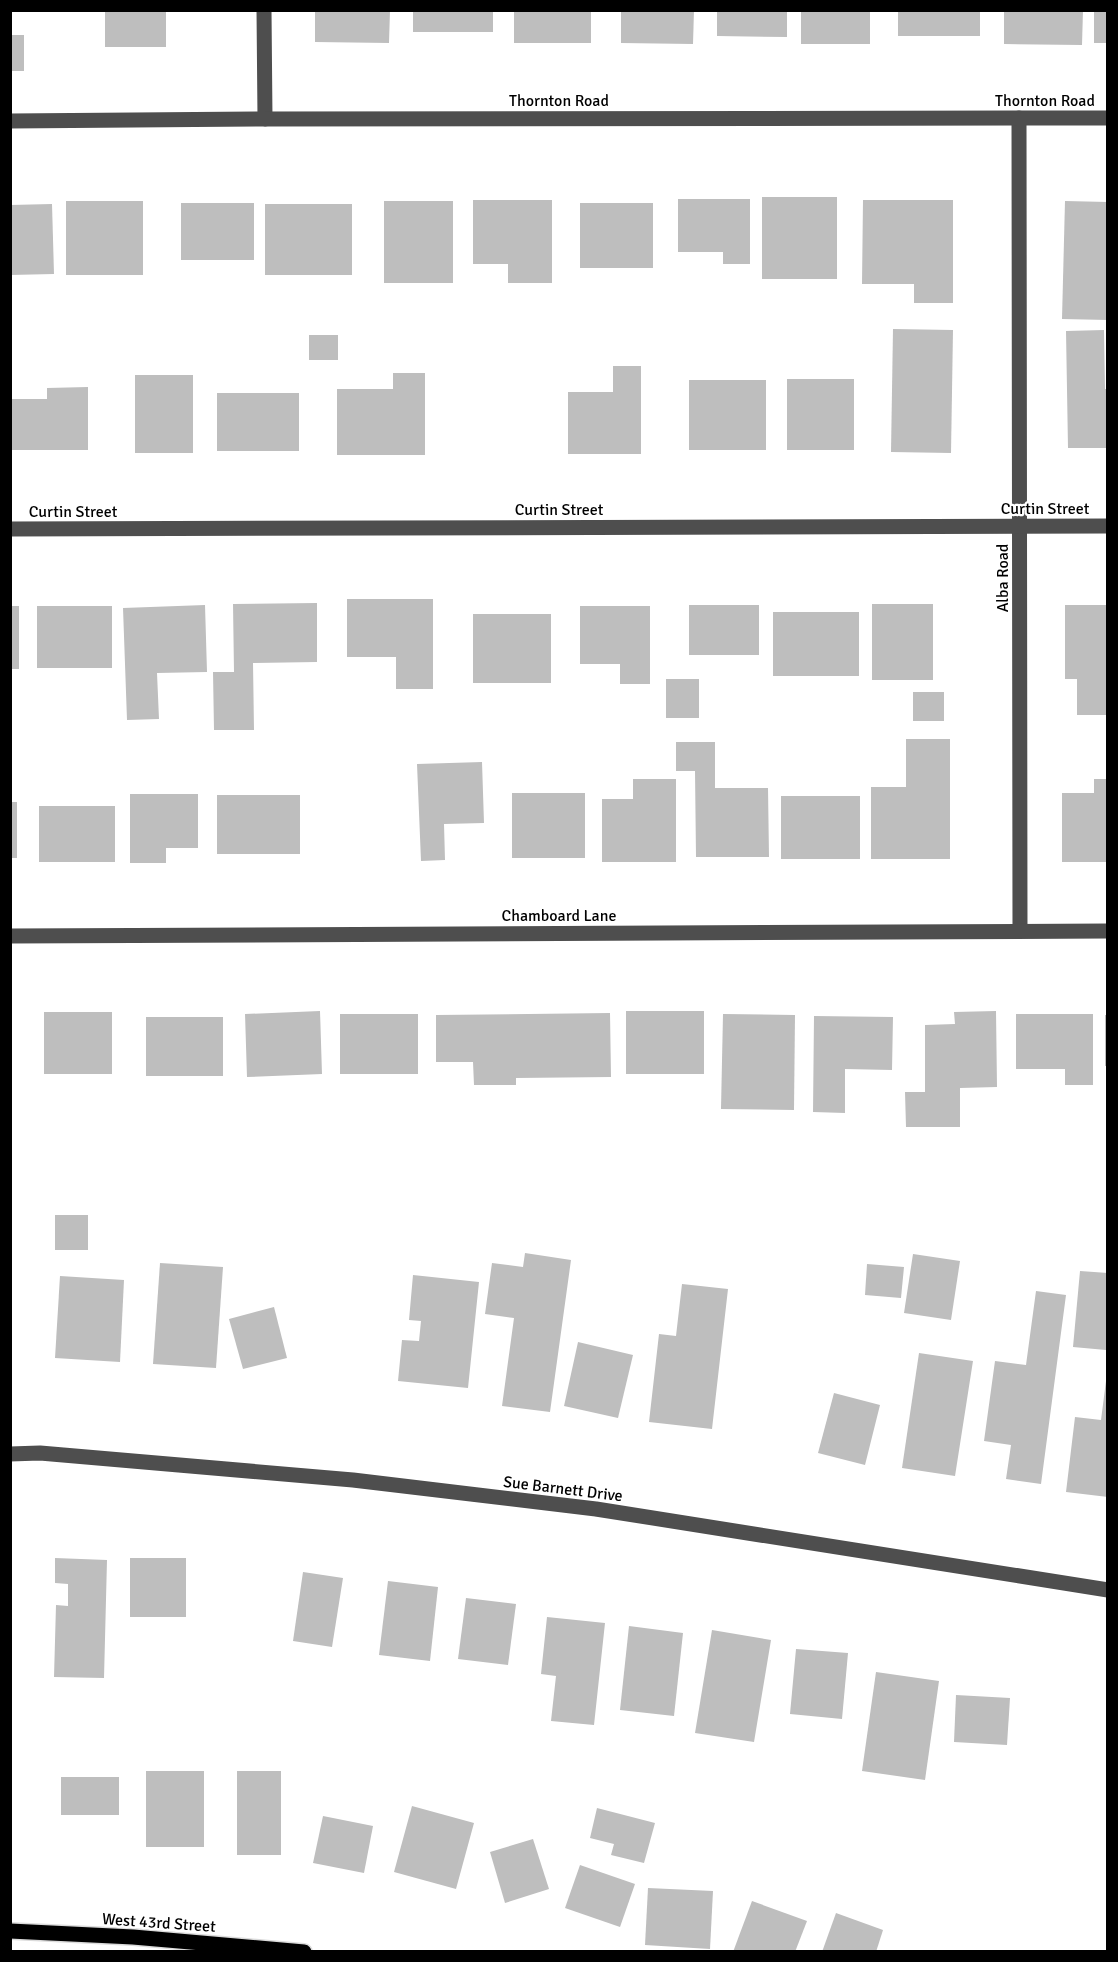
<svg xmlns="http://www.w3.org/2000/svg" width="1118" height="1962" font-family="Signika,sans-serif">
	<style>
		.building { fill: #bebebe }
		.lines { fill: none; stroke-linecap: round; stroke-linejoin: round }
		.major-casing { stroke: #dbdbdb; stroke-width: 18 }
		.minor { stroke: #4e4e4e; stroke-width: 15 }
		.major { stroke: #000; stroke-width: 15 }
		.labels { text-anchor: middle; stroke-width: 4.5; stroke-linejoin: round; paint-order: stroke }
		.street-label { font-size: 16px; fill: #000; stroke: #fff }
	</style>
	<rect width="100%" height="100%" fill="#fff"/>
	<g class="building">
		<rect x="105" y="10" width="61" height="37"/>
		<path d="M315,10H390L389,43L315,42Z"/>
		<rect x="413" y="10" width="80" height="22"/>
		<rect x="514" y="10" width="77" height="33"/>
		<path d="M621,10H694L693,44L621,43Z"/>
		<path d="M717,10H787V37L717,36Z"/>
		<rect x="801" y="10" width="69" height="34"/>
		<rect x="898" y="10" width="82" height="26"/>
		<path d="M1004,10H1083L1082,45L1004,44Z"/>
		<rect x="1094" y="10" width="14" height="33"/>
		<rect x="10" y="35" width="14" height="36"/>
		<rect x="762" y="197" width="75" height="82"/>
		<path d="M678,199H750V264H723V252H678Z"/>
		<path d="M473,200H552V283H508V264H473Z"/>
		<path d="M863,200H953V303H914V284H862Z"/>
		<rect x="66" y="201" width="77" height="74"/>
		<rect x="384" y="201" width="69" height="82"/>
		<path d="M1065,201L1108,202V320L1062,319Z"/>
		<rect x="181" y="203" width="73" height="57"/>
		<rect x="580" y="203" width="73" height="65"/>
		<path d="M52,204L54,274L10,275V205Z"/>
		<rect x="265" y="204" width="87" height="71"/>
		<path d="M893,329L953,330L951,453L891,452Z"/>
		<path d="M1104,330L1105,389H1108V448H1068L1066,331Z"/>
		<rect x="309" y="335" width="29" height="25"/>
		<path d="M613,366H641V454H568V392H613Z"/>
		<path d="M393,373H425V455H337V389H393Z"/>
		<rect x="135" y="375" width="58" height="78"/>
		<rect x="787" y="379" width="67" height="71"/>
		<rect x="689" y="380" width="77" height="70"/>
		<path d="M88,387V450H10V399H47V388Z"/>
		<rect x="217" y="393" width="82" height="58"/>
		<path d="M347,599H433V689H396V657H347Z"/>
		<path d="M317,603V662L253,663L254,730H214L213,672H234L233,604Z"/>
		<rect x="872" y="604" width="61" height="76"/>
		<path d="M205,605L207,672L157,673L159,719L127,720L123,608Z"/>
		<rect x="689" y="605" width="70" height="50"/>
		<path d="M1065,605H1108V715H1077V679H1065Z"/>
		<rect x="10" y="606" width="9" height="63"/>
		<rect x="37" y="606" width="75" height="62"/>
		<path d="M580,606H650V684H620V664H580Z"/>
		<rect x="773" y="612" width="86" height="64"/>
		<rect x="473" y="614" width="78" height="69"/>
		<rect x="666" y="679" width="33" height="39"/>
		<rect x="913" y="692" width="31" height="29"/>
		<path d="M906,739H950V859H871V787H906Z"/>
		<path d="M676,742H715V788H768L769,857H696L695,771H676Z"/>
		<path d="M482,762L484,823L444,824L445,860L421,861L417,764Z"/>
		<path d="M633,779H676V862H602V799H633Z"/>
		<path d="M1094,779H1108V862H1062V793H1094Z"/>
		<rect x="512" y="793" width="73" height="65"/>
		<path d="M130,794H198V848H166V863H130Z"/>
		<rect x="217" y="795" width="83" height="59"/>
		<rect x="781" y="796" width="79" height="63"/>
		<rect x="10" y="802" width="7" height="56"/>
		<rect x="39" y="806" width="76" height="56"/>
		<path d="M320,1011L322,1074L247,1077L245,1014Z"/>
		<rect x="626" y="1011" width="78" height="63"/>
		<path d="M996,1011L997,1087L960,1088V1127H906L905,1092H925V1025L955,1024L954,1012Z"/>
		<rect x="44" y="1012" width="68" height="62"/>
		<path d="M610,1013L611,1077L516,1078V1085H474L473,1062H436V1015Z"/>
		<rect x="340" y="1014" width="78" height="60"/>
		<path d="M723,1014L795,1015L794,1110L721,1109Z"/>
		<path d="M1016,1014H1093V1085H1065V1069H1016Z"/>
		<rect x="1105" y="1015" width="3" height="51"/>
		<path d="M814,1016L893,1017L892,1070L845,1069V1113L813,1112Z"/>
		<rect x="146" y="1017" width="77" height="59"/>
		<rect x="55" y="1215" width="33" height="35"/>
		<path d="M525,1253L571,1260L550,1412L502,1406L514,1318L485,1314L492,1263L523,1267Z"/>
		<path d="M913,1254L960,1261L951,1320L904,1313Z"/>
		<path d="M160,1263L223,1267L216,1368L153,1364Z"/>
		<path d="M867,1264L904,1267L901,1298L865,1295Z"/>
		<path d="M1080,1271L1108,1273L1106,1350L1073,1347Z"/>
		<path d="M413,1275L479,1282L468,1388L398,1381L402,1340L419,1341L421,1321L409,1320Z"/>
		<path d="M60,1276L124,1280L120,1362L55,1358Z"/>
		<path d="M682,1284L728,1289L712,1429L649,1422L659,1334L676,1336Z"/>
		<path d="M1036,1291L1066,1295L1041,1484L1006,1479L1011,1445L984,1441L995,1361L1026,1365Z"/>
		<path d="M274,1307L287,1358L243,1369L229,1319Z"/>
		<path d="M578,1342L633,1355L618,1418L564,1406Z"/>
		<path d="M919,1353L973,1361L955,1476L902,1468Z"/>
		<path d="M1106,1381H1108V1497L1066,1492L1075,1417L1101,1420Z"/>
		<path d="M834,1393L880,1405L865,1465L818,1453Z"/>
		<path d="M55,1558L107,1560L104,1678L54,1677L56,1605L68,1606V1584L55,1583Z"/>
		<rect x="130" y="1558" width="56" height="59"/>
		<path d="M303,1572L343,1578L332,1647L293,1641Z"/>
		<path d="M388,1581L438,1587L430,1661L379,1655Z"/>
		<path d="M466,1598L516,1604L508,1665L458,1659Z"/>
		<path d="M547,1617L605,1623L594,1725L551,1721L556,1676L541,1674Z"/>
		<path d="M629,1626L683,1633L674,1716L620,1710Z"/>
		<path d="M712,1630L771,1640L754,1742L695,1733Z"/>
		<path d="M796,1649L848,1653L842,1719L790,1714Z"/>
		<path d="M876,1672L939,1681L925,1780L862,1771Z"/>
		<path d="M956,1695L1010,1698L1007,1745L954,1742Z"/>
		<rect x="146" y="1771" width="58" height="76"/>
		<rect x="237" y="1771" width="44" height="84"/>
		<rect x="61" y="1777" width="58" height="38"/>
		<path d="M412,1806L474,1823L456,1889L394,1872Z"/>
		<path d="M597,1808L655,1823L644,1863L611,1855L614,1844L590,1838Z"/>
		<path d="M323,1816L373,1826L364,1873L313,1863Z"/>
		<path d="M533,1839L549,1889L505,1903L490,1852Z"/>
		<path d="M580,1865L635,1884L620,1927L565,1908Z"/>
		<path d="M648,1888L713,1891L710,1949L645,1945Z"/>
		<path d="M752,1901L807,1921L795,1952H733Z"/>
		<path d="M836,1913L883,1930L876,1952H822Z"/>
	</g>
	<g class="lines">
		<defs>
			<path id="major" d="M10,1931L133,1937L304,1952"/>
		</defs>
		<use href="#major" class="major-casing"/>
		<g class="minor">
			<path d="M264,10L265,119"/>
			<path d="M1019,118L1020,931"/>
			<path d="M10,121L265,119L1108,118"/>
			<path d="M10,529L1108,526"/>
			<path d="M10,936L1108,931"/>
			<path d="M10,1454L40,1453L353,1480L596,1509L1108,1590"/>
		</g>
		<use href="#major" class="major"/>
	</g>
	<g class="labels">
		<g class="street-label">
			<text x="559" y="106">Thornton Road</text>
			<text x="1045" y="106">Thornton Road</text>
			<text x="1045" y="514">Curtin Street</text>
			<text x="559" y="515">Curtin Street</text>
			<text x="73" y="517">Curtin Street</text>
			<text transform="translate(1002 578) rotate(-90)" y="6">Alba Road</text>
			<text x="559" y="921">Chamboard Lane</text>
			<text transform="translate(563 1488) rotate(7)" y="6">Sue Barnett Drive</text>
			<text transform="translate(159 1922) rotate(4)" y="6">West 43rd Street</text>
		</g>
	</g>
	<rect width="1118" height="1962" fill="none" stroke="#000000" stroke-width="24"/>
</svg>
